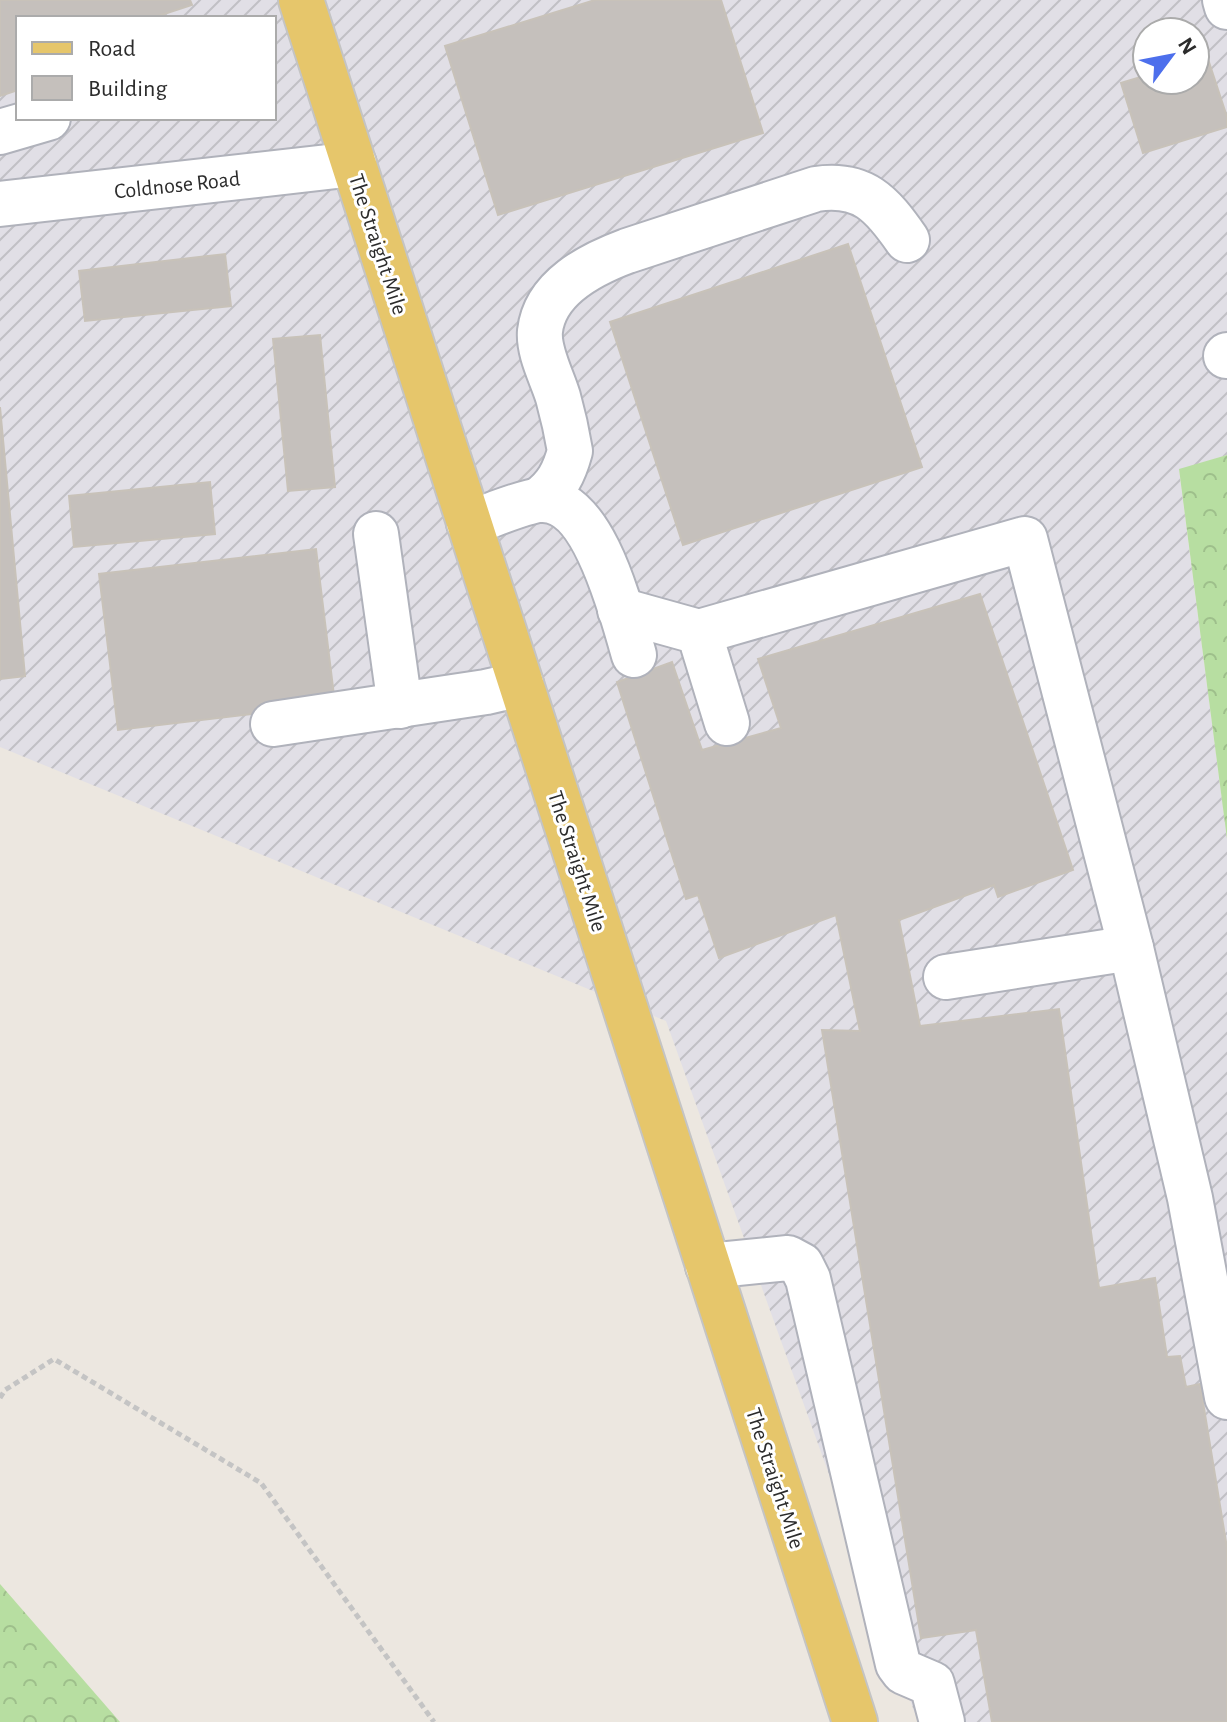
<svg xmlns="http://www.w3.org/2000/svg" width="1227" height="1722" font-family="'Alegreya Sans',sans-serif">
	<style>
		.industrial { fill: url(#industrial-furrows); fill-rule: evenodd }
		.forest { fill: url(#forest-crowns) }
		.building { fill: #c5c0bc; stroke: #c8c2b9; stroke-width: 2 }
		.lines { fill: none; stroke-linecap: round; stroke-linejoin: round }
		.minor-casing { stroke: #b0b2bb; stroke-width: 48 }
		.major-casing { stroke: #c4c4c4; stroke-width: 48 }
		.path { stroke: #c4c4c4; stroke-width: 5; stroke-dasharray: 6 4; stroke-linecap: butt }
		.minor { stroke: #fff; stroke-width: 44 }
		.major { stroke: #e6c66b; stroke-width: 44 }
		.labels { text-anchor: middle; stroke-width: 6; stroke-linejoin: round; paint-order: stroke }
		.street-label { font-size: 22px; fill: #2c2c2c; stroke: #fff }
	</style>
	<defs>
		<pattern id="industrial-furrows" width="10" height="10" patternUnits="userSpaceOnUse" patternTransform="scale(2)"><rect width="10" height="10" fill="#e1dfe6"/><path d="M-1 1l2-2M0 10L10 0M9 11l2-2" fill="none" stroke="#c1c0c5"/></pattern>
		<pattern id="forest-crowns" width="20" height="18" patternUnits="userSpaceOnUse" patternTransform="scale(2)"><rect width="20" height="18" fill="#b7dea1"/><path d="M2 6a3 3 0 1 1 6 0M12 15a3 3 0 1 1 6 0" fill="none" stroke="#9ebf8b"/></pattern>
	</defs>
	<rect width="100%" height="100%" fill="#ece7e0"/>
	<path class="industrial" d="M0,0H1227V455L1179,470L1227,839V1722H918L666,1021L0,747ZM18,18H274V118H18ZM1147,32H1195V80H1147Z"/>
	<g class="forest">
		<path d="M1227,455V839L1179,469Z"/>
		<path d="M0,1584L120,1722H0Z"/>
	</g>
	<g class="building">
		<path d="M0,0H190L192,5L152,18H18V90L0,96Z"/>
		<path d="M595,0H721L763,133L498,215L445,46Z"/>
		<path d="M1207,56L1227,117V127L1143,153L1121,83L1147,75V80H1195V60Z"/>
		<path d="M848,244L922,467L683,545L610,322Z"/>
		<path d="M225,254L231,306L85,321L79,271Z"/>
		<path d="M320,335L335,487L288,491L273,339Z"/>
		<path d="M0,407L25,676L0,679Z"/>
		<path d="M210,482L215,534L74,547L69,496Z"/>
		<path d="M316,549L335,704L118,730L99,574Z"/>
		<path d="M980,594L1073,870L998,897L994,885L899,920L920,1026L1059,1009L1099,1288L1155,1278L1167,1357L1180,1356L1186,1387L1200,1384L1227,1548V1722H992L976,1630L921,1638L822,1030L860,1031L836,915L719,958L698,895L686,899L617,682L672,662L702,750L781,728L758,659Z"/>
	</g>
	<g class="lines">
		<defs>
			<g id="minor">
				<path d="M1225,0L1227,7"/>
				<path d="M0,132L48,118"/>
				<path d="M0,204L354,164"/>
				<path d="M1226,356L1227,355"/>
				<path d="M539,500C557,487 564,473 570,451C567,433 563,415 558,397C552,377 538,352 540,331C545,287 592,264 627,251L816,189C863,182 882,204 907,240"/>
				<path d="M469,523C488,517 522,502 540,500C595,496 622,615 634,655"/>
				<path d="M376,534L400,706"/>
				<path d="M620,610L699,632L727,723"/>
				<path d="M699,632L1025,539L1131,948L1190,1198L1227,1397"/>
				<path d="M273,724L486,692L521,684"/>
				<path d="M946,977L1131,948"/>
				<path d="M708,1266L788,1258L801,1265L808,1279L898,1664L904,1672L932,1684L942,1722"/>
			</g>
			<path id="major" d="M301,0L855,1722"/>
		</defs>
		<use href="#minor" class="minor-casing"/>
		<use href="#major" class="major-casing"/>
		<path class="path" d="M0,1398L5,1390L54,1359L261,1483L434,1722"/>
		<use href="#minor" class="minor"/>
		<use href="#major" class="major"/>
	</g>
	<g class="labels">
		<g class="street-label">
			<text transform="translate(177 184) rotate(-6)" y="8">Coldnose Road</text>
			<text transform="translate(379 244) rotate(72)" y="8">The Straight Mile</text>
			<text transform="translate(578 861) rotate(72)" y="8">The Straight Mile</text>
			<text transform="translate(776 1478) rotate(72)" y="8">The Straight Mile</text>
		</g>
	</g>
	<rect x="16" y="16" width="260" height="104" fill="#ffffff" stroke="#ababab" stroke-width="2"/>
	<rect x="32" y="42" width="40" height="12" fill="#e6c66b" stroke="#ababab" stroke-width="2"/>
	<text x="88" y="56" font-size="24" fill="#2c2c2c">Road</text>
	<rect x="32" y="76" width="40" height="24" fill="#c5c0bc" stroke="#ababab" stroke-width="2"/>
	<text x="88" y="96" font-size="24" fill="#2c2c2c">Building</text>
	<g transform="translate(1171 56) rotate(58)"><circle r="38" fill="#ffffff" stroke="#ababab" stroke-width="2"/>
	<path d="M0-6L14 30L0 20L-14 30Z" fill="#4d6fec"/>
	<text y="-12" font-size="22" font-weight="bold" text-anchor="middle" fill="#2c2c2c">N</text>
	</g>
</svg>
